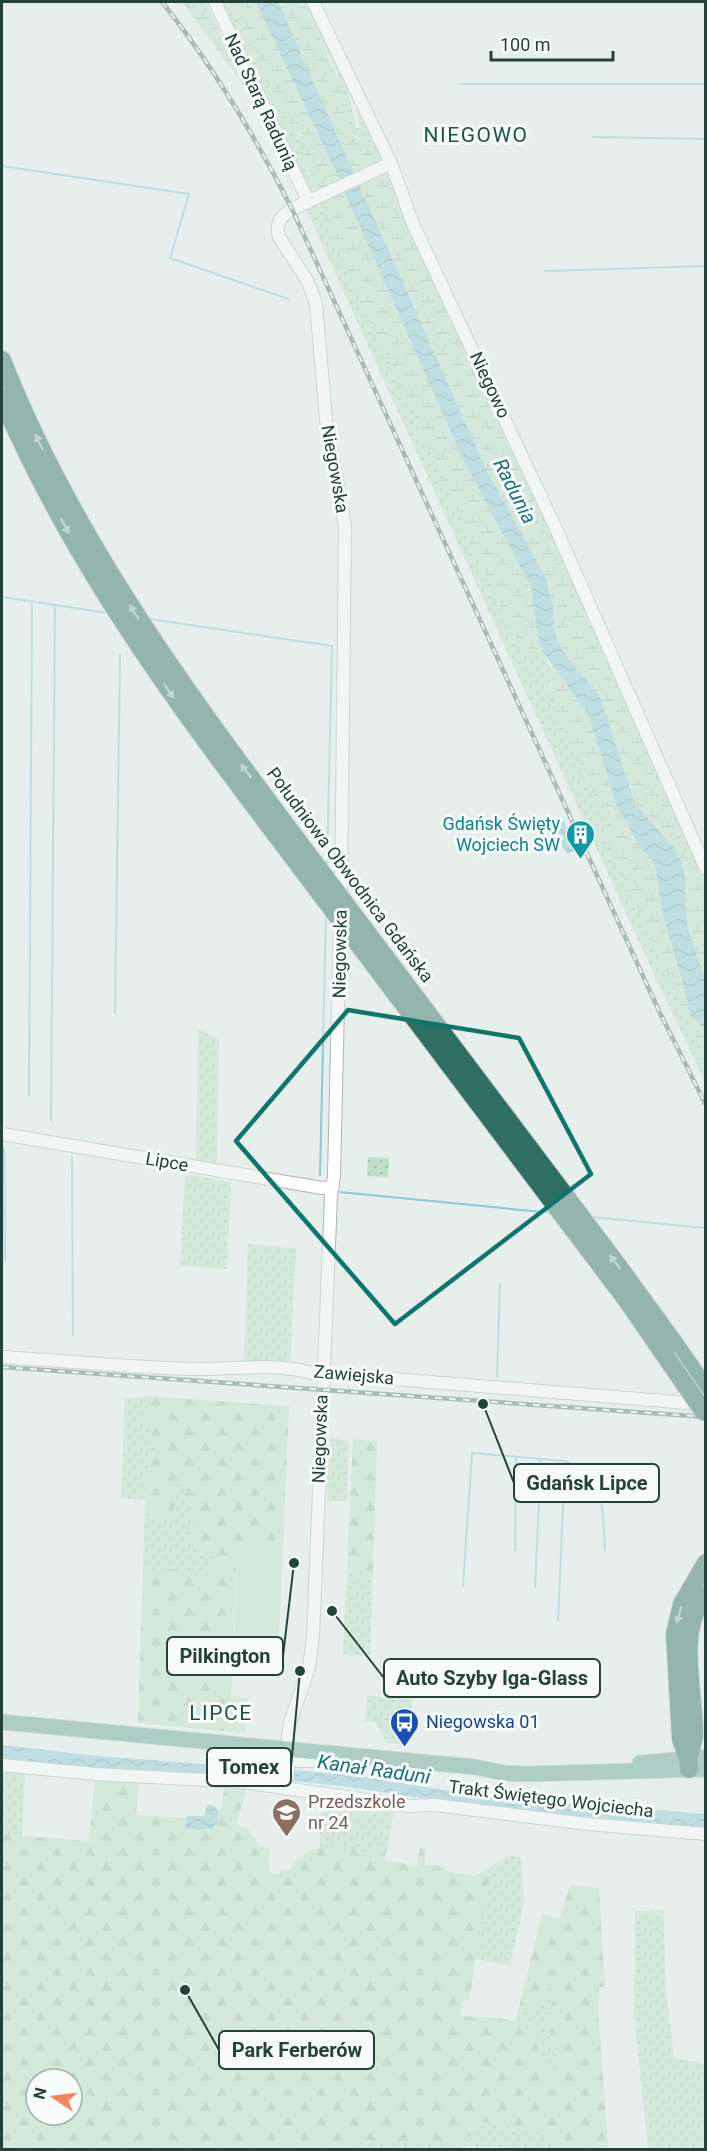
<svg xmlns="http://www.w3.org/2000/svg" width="707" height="2151" font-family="Roboto,sans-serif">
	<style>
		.grass { fill: url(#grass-dots) }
		.forest { fill: url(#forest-firs); fill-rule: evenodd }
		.wetland { fill: url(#wetland-marsh) }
		.garden { fill: #bfe0c8 }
		.water { fill: url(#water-waves) }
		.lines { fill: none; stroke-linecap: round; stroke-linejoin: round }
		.stream { stroke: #8ec9d4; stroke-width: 2 }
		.minor-casing { stroke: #a8b8b2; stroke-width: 14 }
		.major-casing { stroke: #c2cac8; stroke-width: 17 }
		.highway-casing { stroke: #c2cac8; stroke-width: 20 }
		.minor { stroke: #fff; stroke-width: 12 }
		.major { stroke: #6aa596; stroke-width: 15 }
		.highway { stroke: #2f6f62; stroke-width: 18 }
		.rail-casing { stroke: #5f7d75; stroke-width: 4.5 }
		.rail { stroke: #f7fbf9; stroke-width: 2; stroke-dasharray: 7; stroke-linecap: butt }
		.highway-bridge-casing { stroke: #c2cac8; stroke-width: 20; stroke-linecap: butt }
		.highway-bridge { stroke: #2f6f62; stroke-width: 18 }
		.oneway { fill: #93b5ae }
		.marked { fill: none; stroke: #0f766e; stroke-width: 4.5; stroke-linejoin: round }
		.labels { text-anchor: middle; stroke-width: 6; stroke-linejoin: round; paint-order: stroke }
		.street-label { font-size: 18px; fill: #24423a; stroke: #f7fbf9 }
		.culture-label { font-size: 18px; fill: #0d838f; stroke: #f7fbf9; text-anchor: end }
		.transit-label { font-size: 18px; fill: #164399; stroke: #f7fbf9; text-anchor: start }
		.education-label { font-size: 18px; fill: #785e54; stroke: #f7fbf9; text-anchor: start }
		.water-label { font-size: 20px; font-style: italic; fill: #1c6f80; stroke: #f7fbf9 }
		.quarter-label { font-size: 21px; letter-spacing: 1.5px; fill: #1f5548; stroke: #f7fbf9 }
		.leader { fill: none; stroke: #24423a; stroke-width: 2 }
		.callout-dot { fill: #24423a; stroke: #f7fbf9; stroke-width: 2 }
		.callout { fill: #f7fbf9; stroke: #24423a; stroke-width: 2 }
		.callout-label { font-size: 20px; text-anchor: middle; font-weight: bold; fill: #24423a }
	</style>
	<defs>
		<pattern id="grass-dots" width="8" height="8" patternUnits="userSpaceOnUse" patternTransform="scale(1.5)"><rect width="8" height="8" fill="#bfe0c8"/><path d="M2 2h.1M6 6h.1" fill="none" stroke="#a4c1ad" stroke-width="1.8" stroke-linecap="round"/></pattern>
		<pattern id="forest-firs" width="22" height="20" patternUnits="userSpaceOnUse" patternTransform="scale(1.5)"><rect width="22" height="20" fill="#bfe0c8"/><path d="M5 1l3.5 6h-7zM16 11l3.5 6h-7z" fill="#a4c1ad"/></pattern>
		<pattern id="wetland-marsh" width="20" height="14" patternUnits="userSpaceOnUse" patternTransform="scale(1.5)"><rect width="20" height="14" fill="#bfe0c8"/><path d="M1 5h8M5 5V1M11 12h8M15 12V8" fill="none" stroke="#a4c1ad"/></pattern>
		<pattern id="water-waves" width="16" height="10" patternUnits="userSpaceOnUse" patternTransform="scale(1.5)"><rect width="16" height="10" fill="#8ec9d4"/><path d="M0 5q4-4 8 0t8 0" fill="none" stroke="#74a5ad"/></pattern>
	</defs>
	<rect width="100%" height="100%" fill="#e6efeb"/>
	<g class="grass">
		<path d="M219,2H230L275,100L297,135L307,137L309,146L303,152V162L317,192L310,195Z"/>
		<path d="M304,2H311L347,85L356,128H360L352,88L385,159L378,163L368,142L350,133L341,86L336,71Z"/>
		<path d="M389,172L497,405L705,875V889L464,346L383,174Z"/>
		<path d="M322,202L334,232L335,244L522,654L529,657L541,648C551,671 559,669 546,694C554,710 563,727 571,744C578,760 584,778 593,795C601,810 621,810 614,831L606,838L702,1049L705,1046V1082L635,933L306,209Z"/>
		<path d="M198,1029L219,1040L217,1163L196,1160Z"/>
		<path d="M368,1157L389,1158L388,1177L367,1176Z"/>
		<path d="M185,1174L231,1182L227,1269L180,1266Z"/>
		<path d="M248,1244L296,1248L290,1365L244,1364Z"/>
		<path d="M148,1396L147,1422L160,1456L149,1461L145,1500L121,1498L125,1399Z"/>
		<path d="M330,1438L349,1441L347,1501H328L327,1484Z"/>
		<path d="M183,1482L187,1503L195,1509L191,1533L197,1546L216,1558L209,1575L198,1578L185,1568L143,1570L145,1509L167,1520L173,1518L177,1485Z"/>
		<path d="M347,1570L356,1576L366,1578L373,1571L370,1656L343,1655Z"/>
		<path d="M367,1696L412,1699L409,1744L387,1743L375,1722L365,1721Z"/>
		<path d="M2,1769L25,1771L22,1835L2,1834Z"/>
		<path d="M322,1796L396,1807L393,1816L388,1844C377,1849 367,1854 356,1850L354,1845L320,1847Z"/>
		<path d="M507,1856L521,1857L524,1903L510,1966L476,1959L492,1866Z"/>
		<path d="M663,1910L666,1990L674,2058L705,2064V2149H648L634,2012L635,1911Z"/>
		<path d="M548,1983L556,1986C553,1999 548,2015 550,2030C551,2046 567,2052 557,2071H548C538,2057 535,2042 538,2025L515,2021L519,2007L530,2009Z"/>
		<path d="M481,2122L543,2133L561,2149L462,2146V2150H358V2140L461,2145Z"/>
	</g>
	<g class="forest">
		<path d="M148,1396L289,1406L283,1544H237L231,1697L248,1698L245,1733L138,1723L143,1570L185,1568L199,1578L209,1575L216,1558L197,1546L191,1533L195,1509L185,1500L183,1482L177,1485L173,1518L167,1520L145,1509L149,1461L159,1455L147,1422Z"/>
		<path d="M353,1439L377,1441L373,1571L366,1578L356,1576L347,1570Z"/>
		<path d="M95,1780L139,1781L136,1815L185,1818L184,1821L189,1830H209L218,1821V1810H222L224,1784L242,1788L247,1786L236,1826L247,1828L260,1846L270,1849L268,1872L279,1875L282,1869L289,1870C307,1845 326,1845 354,1845L356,1850C367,1854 377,1849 388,1844L384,1860L417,1866L420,1848L426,1849L424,1864L445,1867V1871L474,1876L492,1866L469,2000L463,2001L461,2016L498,2018L538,2025C535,2042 538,2057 548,2071H557C567,2052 551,2046 550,2030C548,2016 553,2000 555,1986L548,1983L544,1998L529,2009L519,2007L542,1914L560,1919L570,1885L599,1888L605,1987H599L598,2008L608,2148L602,2146L598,2149H561L543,2133L481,2122L462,2145L359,2140L358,2150L2,2149V1834L89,1841ZM36,2079H72V2115H36Z"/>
	</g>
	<g class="wetland">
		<path d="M182,2H206L249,97L239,79Z"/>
		<path d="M230,2H266L299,94L340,181L317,192L302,156L303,152L309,146L307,137L294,132L275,100Z"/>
		<path d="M278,2H304L341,86L349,130L354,137L368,142L378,163L354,174L350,169L323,110Z"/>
		<path d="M383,174L464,346L705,889V982L701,980L687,925L673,847L635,803L600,697L561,649L554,629L553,606L546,578L486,469L359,184Z"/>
		<path d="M344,191L462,457L531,587L541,648L529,657L522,654L335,244L334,232L322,202Z"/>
		<path d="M552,665L585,710L590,719L616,805L637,842L652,860L656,870L663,916L680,978L684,987L705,1003V1046L701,1049L605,838L614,831L615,818L613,813L599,805L593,794L563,728L546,694L552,685Z"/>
	</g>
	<path class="garden" d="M237,1543L283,1544L278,1659L234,1658Z"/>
	<g class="water">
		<path d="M256,2H278L354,174L340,181Z"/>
		<path d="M359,184L486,469L546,578L553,606L554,629L561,649L600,697L635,803L673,847L681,862L685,876L687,925L705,980V1030L690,1015L684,988L663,916L656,870L652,860L637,842L616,805L590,719L585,710L543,652L539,643L531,587L462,457L344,191Z"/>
		<path d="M562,817L577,850L567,854L560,842L556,820Z"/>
		<path d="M2,1745L97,1756L284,1770L282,1780L222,1775L94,1769L2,1758Z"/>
		<path d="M292,1770L352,1775L475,1795L705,1814V1827L476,1807L350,1787L291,1781Z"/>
		<path d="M207,1805H212L218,1810V1821L212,1829L197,1830L186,1828L185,1818L188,1816H204Z"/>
	</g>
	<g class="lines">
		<g class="stream">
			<path d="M460,84H706"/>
			<path d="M593,137L706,139"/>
			<path d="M2,166L189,194L170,258L288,299"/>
			<path d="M545,271L706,266"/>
			<path d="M2,597L108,613"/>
			<path d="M150,619L332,646L327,867"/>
			<path d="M115,1013L120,654"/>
			<path d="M29,1095L32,603"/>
			<path d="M51,1121L55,605"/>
			<path d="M4,1147L5,1261"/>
			<path d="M72,1156L73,1335"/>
			<path d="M320,1175L326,915"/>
			<path d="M340,1192L552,1213"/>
			<path d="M591,1217L706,1228"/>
			<path d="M497,1377L500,1283"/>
			<path d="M515,1550L516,1457"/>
			<path d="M463,1586L472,1453L565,1461C608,1477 602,1511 605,1550"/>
			<path d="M535,1587L541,1459"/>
			<path d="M558,1621L565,1461"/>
		</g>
		<defs>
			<g id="minor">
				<path d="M215,2L308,201"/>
				<path d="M313,2L391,163L413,224L557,531L706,869"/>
				<path d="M341,900L345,526L326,420L316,303L307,280L279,237C275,223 281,216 292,209L391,163"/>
				<path d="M2,1134L322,1188L333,1187"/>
				<path d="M2,1357C67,1361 133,1368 199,1369C234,1369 274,1363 308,1372L701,1404"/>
				<path d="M248,1746L250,1753L280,1759L301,1761H313L324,1753"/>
				<path d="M286,1750L290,1723L309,1667L313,1637L331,1196L334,1176L340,920"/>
				<path d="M2,1765L95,1774L242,1782L409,1806L435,1805L587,1824L706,1834"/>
				<path d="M286,1789L289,1760"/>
			</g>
			<g id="major">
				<path d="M2,1722L475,1767L505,1773L527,1774L706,1769"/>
				<path d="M640,1763L706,1757"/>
			</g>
			<g id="highway">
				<path d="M2,360C78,554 207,720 331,885"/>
				<path d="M2,398C80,582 201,735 320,893"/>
				<path d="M674,1343L706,1389"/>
				<path d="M688,1759C690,1751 693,1743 694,1736C695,1694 675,1629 706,1595"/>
				<path d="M689,1769L688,1759L681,1739L675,1634L682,1604L706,1563"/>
			</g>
		</defs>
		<use href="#minor" class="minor-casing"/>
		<use href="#major" class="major-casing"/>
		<use href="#highway" class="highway-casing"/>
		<use href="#minor" class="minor"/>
		<use href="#major" class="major"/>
		<use href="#highway" class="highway"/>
		<defs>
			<g id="rail">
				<path d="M162,2C213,66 255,136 292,209L659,1011L706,1105"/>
				<path d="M2,1367L706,1417"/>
			</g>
		</defs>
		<use href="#rail" class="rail-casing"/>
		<use href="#rail" class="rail"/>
		<defs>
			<g id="highway-bridge">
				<path d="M331,885L621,1270L674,1343"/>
				<path d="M320,893L626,1299L704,1412"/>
			</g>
		</defs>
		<use href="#highway-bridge" class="highway-bridge-casing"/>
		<use href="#highway-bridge" class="highway-bridge"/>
	</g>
	<defs><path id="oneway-solid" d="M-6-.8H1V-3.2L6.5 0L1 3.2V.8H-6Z" transform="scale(1.5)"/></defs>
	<g class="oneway">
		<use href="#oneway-solid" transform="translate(39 442) rotate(-116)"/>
		<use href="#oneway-solid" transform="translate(65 526) rotate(61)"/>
		<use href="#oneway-solid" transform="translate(134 612) rotate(-123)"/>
		<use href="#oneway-solid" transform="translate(169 691) rotate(55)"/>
		<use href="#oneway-solid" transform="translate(246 771) rotate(-127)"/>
		<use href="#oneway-solid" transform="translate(615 1262) rotate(-127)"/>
		<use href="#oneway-solid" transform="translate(679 1615) rotate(105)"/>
	</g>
	<path d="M0 0H707V2151H0ZM348,1010L519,1038L591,1174L395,1324L236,1141Z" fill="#e6efeb" fill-opacity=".55" fill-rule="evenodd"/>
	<path class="marked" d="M348,1010L519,1038L591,1174L395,1324L236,1141Z"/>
	<defs>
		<symbol id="building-pin" viewBox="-11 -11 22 30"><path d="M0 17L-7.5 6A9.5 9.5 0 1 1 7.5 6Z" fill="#0f9aa8" stroke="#f7fbf9"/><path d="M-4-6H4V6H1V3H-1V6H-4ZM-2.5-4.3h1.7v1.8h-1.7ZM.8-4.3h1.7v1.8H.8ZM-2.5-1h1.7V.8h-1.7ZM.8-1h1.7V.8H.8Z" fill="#fff"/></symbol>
		<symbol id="bus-pin" viewBox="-11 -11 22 30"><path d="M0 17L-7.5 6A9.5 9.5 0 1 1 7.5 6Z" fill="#1a4fb4" stroke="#f7fbf9"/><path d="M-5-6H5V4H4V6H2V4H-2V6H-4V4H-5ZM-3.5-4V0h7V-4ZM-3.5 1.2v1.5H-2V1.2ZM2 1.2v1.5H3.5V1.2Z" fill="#fff"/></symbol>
		<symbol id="school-pin" viewBox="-11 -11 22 30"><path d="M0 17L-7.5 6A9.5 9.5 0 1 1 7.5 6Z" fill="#8d6e63" stroke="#f7fbf9"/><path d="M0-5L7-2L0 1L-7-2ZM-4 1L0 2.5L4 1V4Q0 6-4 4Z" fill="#fff"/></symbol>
	</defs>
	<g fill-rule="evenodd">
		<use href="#building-pin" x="564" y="818" width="33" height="45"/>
		<use href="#bus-pin" x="388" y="1706" width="33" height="45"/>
		<use href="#school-pin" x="270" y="1796" width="33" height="45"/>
	</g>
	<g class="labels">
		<g class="street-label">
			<text transform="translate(261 102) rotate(65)" y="6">Nad Starą Radunią</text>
			<text transform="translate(490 385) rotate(65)" y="6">Niegowo</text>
			<text transform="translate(335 469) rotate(80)" y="6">Niegowska</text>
			<text transform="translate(350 875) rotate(53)" y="6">Południowa Obwodnica Gdańska</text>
			<text transform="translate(340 954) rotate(-89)" y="6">Niegowska</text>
			<text transform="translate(167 1162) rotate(10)" y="6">Lipce</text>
			<text transform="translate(354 1375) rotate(5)" y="6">Zawiejska</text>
			<text transform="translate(320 1439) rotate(-88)" y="6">Niegowska</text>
			<text transform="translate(551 1799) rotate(7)" y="6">Trakt Świętego Wojciecha</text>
		</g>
		<g class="culture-label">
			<text x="560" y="830">Gdańsk Święty<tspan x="560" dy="21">Wojciech SW</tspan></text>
		</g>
		<g class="transit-label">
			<text x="426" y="1728">Niegowska 01</text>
		</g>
		<g class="education-label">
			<text x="308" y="1808">Przedszkole<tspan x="308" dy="21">nr 24</tspan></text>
		</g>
		<g class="water-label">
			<text transform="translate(515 491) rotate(63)" y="7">Radunia</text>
			<text transform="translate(374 1769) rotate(8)" y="7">Kanał Raduni</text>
		</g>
		<g class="quarter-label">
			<text x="476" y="142">NIEGOWO</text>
			<text x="221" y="1720">LIPCE</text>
		</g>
	</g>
	<path class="leader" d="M483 1404L514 1483M294 1563L283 1656M332 1611L384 1678M300 1671L291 1767M185 1990L219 2050"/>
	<g class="callout-dot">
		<circle cx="483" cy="1404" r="6"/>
		<circle cx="294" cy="1563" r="6"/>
		<circle cx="332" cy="1611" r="6"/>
		<circle cx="300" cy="1671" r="6"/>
		<circle cx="185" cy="1990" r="6"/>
	</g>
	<g class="callout">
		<rect x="514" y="1464" width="145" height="38" rx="6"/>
		<rect x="167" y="1637" width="116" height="38" rx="6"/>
		<rect x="384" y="1659" width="216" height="38" rx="6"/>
		<rect x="207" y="1748" width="84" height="38" rx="6"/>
		<rect x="219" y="2031" width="155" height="38" rx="6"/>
	</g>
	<g class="callout-label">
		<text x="587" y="1490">Gdańsk Lipce</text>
		<text x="225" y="1663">Pilkington</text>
		<text x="492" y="1685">Auto Szyby Iga-Glass</text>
		<text x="249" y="1774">Tomex</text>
		<text x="297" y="2057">Park Ferberów</text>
	</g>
	<rect width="707" height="2151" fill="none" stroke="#24423a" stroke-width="6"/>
	<g transform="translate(54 2097) rotate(284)"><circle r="28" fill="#f7fbf9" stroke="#a3b1ad" stroke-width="1.5"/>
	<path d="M0-4.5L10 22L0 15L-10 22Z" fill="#f4845f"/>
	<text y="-9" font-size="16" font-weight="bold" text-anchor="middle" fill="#24423a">N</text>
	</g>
	<path d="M491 51v9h122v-9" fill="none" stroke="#24423a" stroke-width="3"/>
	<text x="500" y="51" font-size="18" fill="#24423a" stroke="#f7fbf9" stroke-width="4.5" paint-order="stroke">100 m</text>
</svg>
